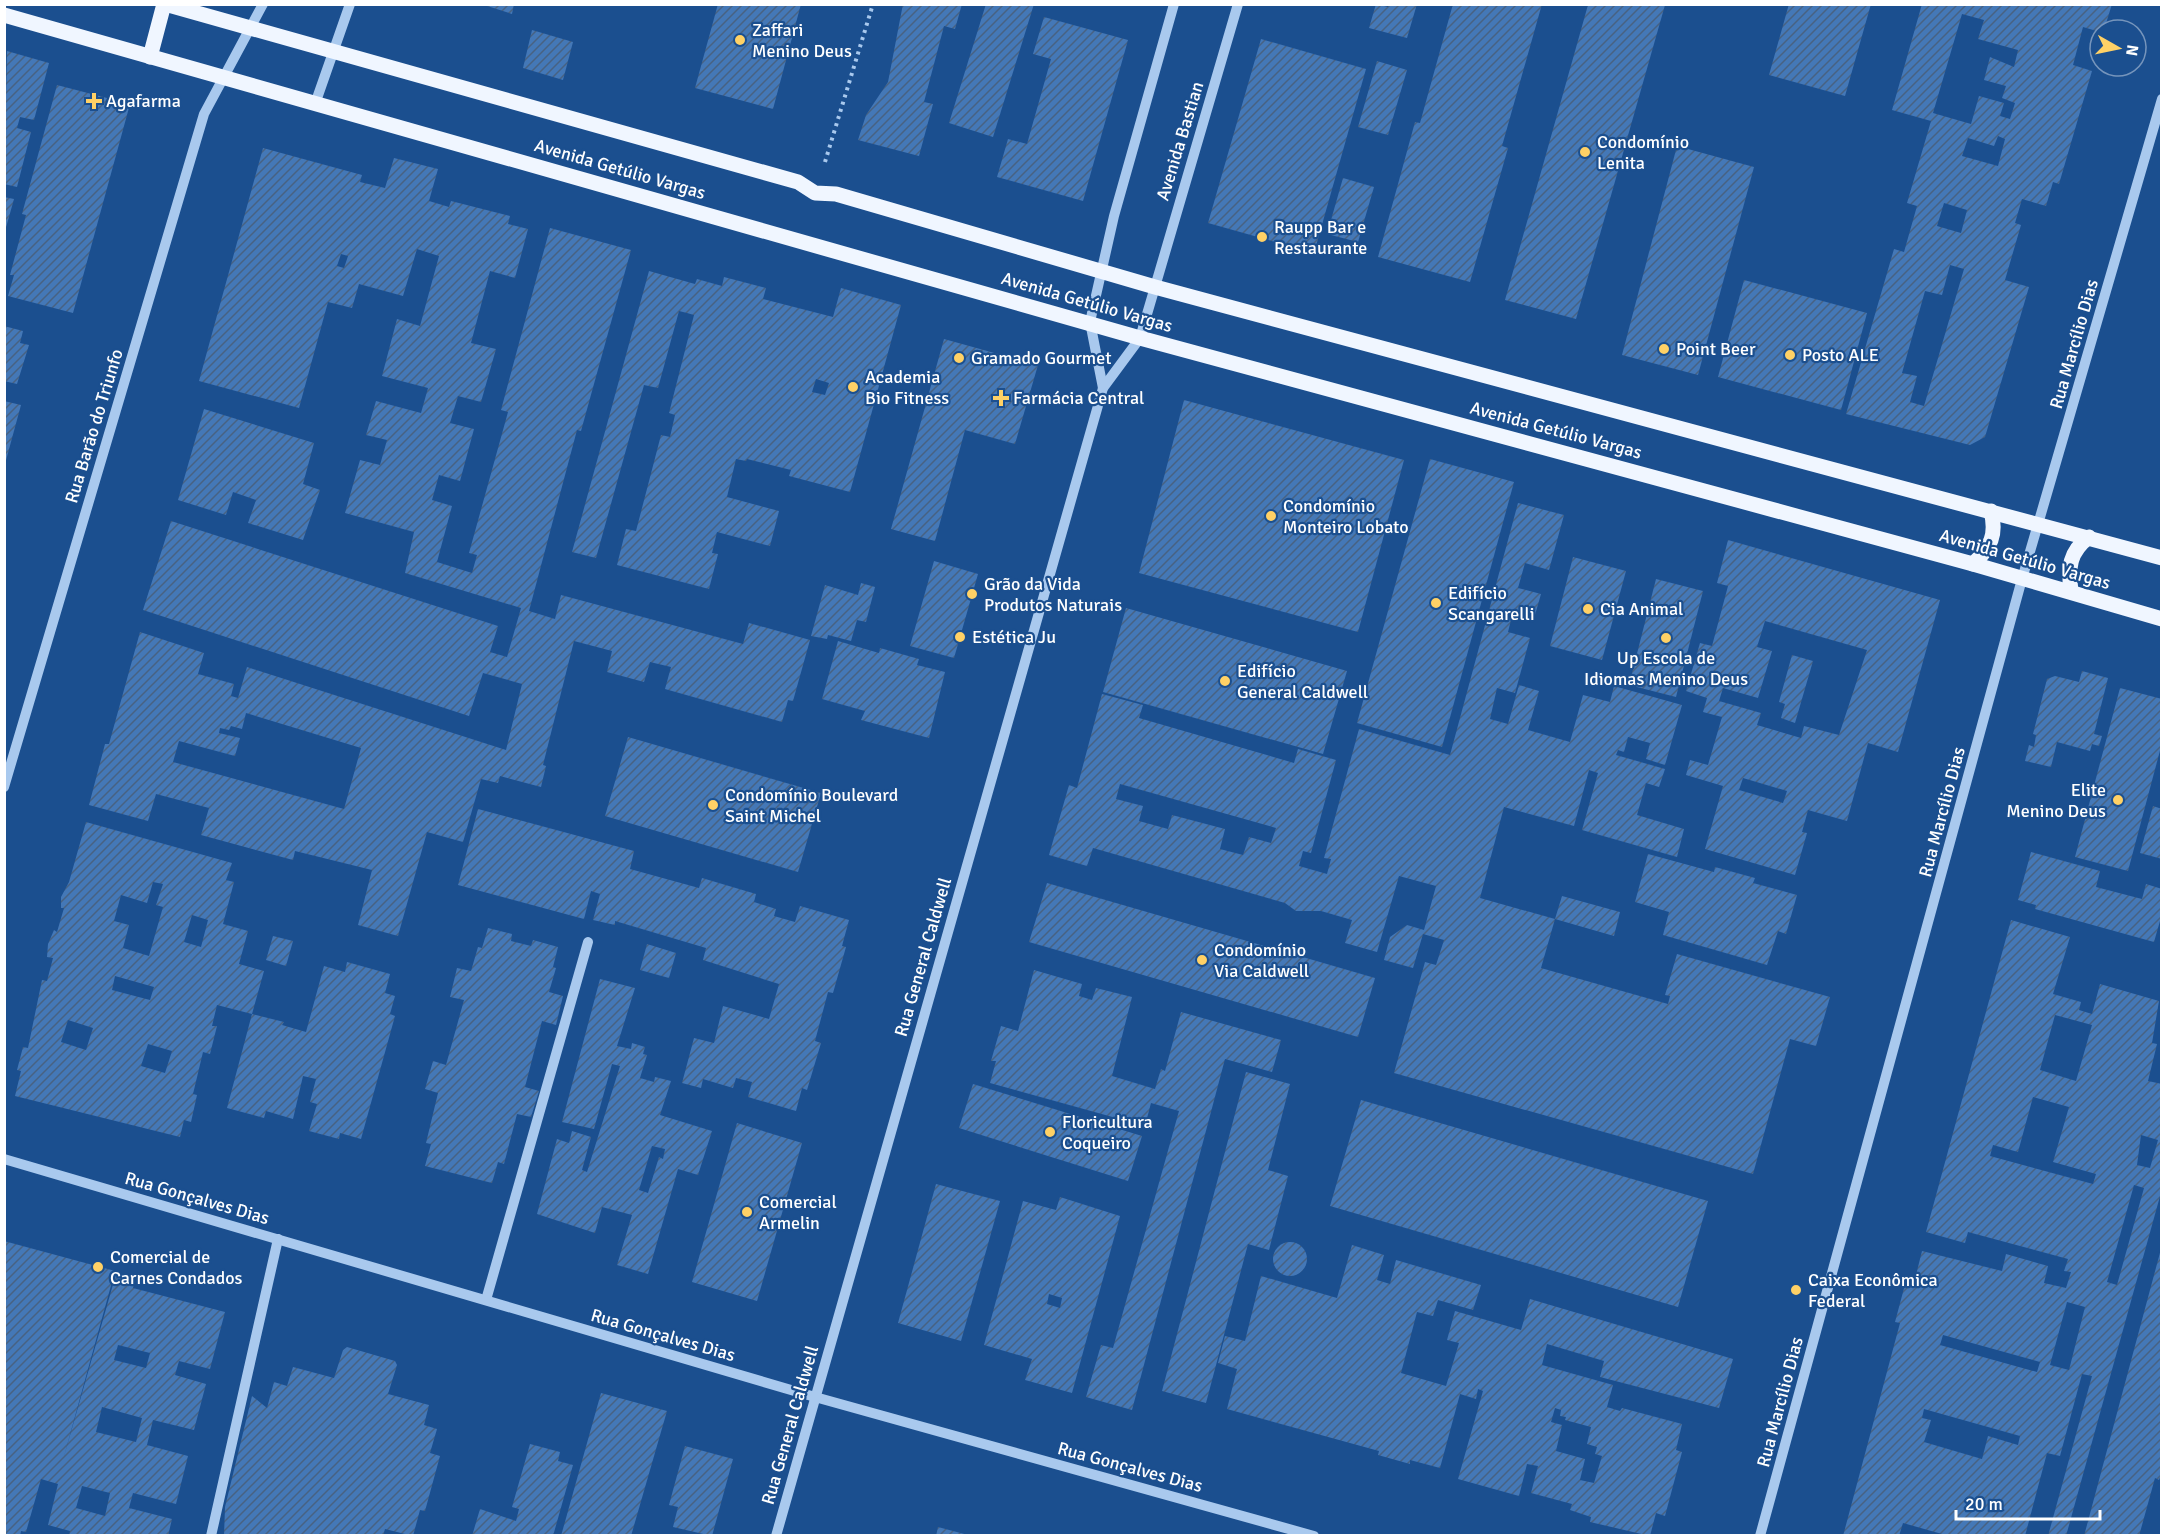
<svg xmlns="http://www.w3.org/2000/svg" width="2166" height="1540" font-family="Signika,sans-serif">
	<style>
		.building { fill: url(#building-hatch); fill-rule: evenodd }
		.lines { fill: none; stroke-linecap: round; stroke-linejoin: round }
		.path { stroke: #a9c9ee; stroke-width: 4; stroke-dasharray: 3 4.5; stroke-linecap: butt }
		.minor { stroke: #a9c9ee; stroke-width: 10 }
		.major { stroke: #f0f6ff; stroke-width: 15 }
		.poi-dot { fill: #ffd166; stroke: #1b4f8f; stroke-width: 2 }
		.labels { text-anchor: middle; stroke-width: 4.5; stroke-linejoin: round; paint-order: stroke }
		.poi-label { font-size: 18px; fill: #fff; stroke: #1b4f8f; text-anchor: start }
		.street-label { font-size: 18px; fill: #fff; stroke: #1b4f8f }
	</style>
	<defs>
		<pattern id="building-hatch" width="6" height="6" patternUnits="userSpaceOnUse" patternTransform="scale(1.5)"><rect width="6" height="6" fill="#4478b7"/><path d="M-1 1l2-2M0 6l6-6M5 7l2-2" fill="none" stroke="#486282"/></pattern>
	</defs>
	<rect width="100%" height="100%" fill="#1b4f8f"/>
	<g class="building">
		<path d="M481,4H514L512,14Z"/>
		<path d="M718,4H801L773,109L695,88Z"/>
		<path d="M903,4H962L955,29L944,26L924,102L933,104L919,156L858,140L866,115L888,82Z"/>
		<path d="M986,4H1034L993,137L949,123Z"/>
		<path d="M1376,4L1388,7L1389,4H1417L1407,38L1369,28Z"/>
		<path d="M1453,4H1542L1502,146L1508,148L1470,282L1378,257L1415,122L1420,123Z"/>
		<path d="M1789,4H1871L1845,96L1769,75Z"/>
		<path d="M1922,4H2112L2104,30L2100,32L2083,27L2073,65L2092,71L2059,184L2053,182L2046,206L2022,199L2015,223L2021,225L2005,280L2029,287L1985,437L1970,445L1846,414L1894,249L1904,252L1917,206L1907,203L1931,121L1892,110ZM1962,14L1984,20L1978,39L2018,50L2014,67L1990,57L1984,80L2006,86L2002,98L2015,103L2010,119L2000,116L2004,103L1979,96L1971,124L1933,113ZM1998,136L2005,139L1998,166L1962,156L1968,138L1994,146ZM1944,203L1967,210L1961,233L1937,226ZM1950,265L1964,269L1924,406L1910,402L1917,376L1902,373L1925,291L1942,295Z"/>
		<path d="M1588,5H1665L1576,319L1505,300Z"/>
		<path d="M1044,17L1128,40L1083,201L997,177L1008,139L1027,144L1051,59L1033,54Z"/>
		<path d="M532,30L573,42L563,80L523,68Z"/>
		<path d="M1261,39L1366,69L1314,253L1208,223Z"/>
		<path d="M7,51L49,63L34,120L20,117L17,128L31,132L17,187L4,184Z"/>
		<path d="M1377,61L1407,70L1388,135L1358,127Z"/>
		<path d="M57,85L130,104L73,313L8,296L14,275H10L26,215L22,214Z"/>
		<path d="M1677,146L1754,167L1698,375L1622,355Z"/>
		<path d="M263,148L362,175L360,182L385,188L394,158L438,169L429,201L449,207L451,201L510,216L508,224L528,229L515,278L490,271L471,343L496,349L481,402L458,396L450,423L474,429L460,481L439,475L432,500L452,506L437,562L472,573L477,555L469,553L508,412L501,410L550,228L631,250L581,431L577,430L529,611L555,619L561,595L743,644L749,623L810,640L793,701L788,700L782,722L665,689L671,667L650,662L644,682L607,672L612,651L574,641L543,765L546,766L541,787L500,776L498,783L481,779L463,842L427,832L398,936L358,925L372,870L295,851L293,860L201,835L209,808L156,794L148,821L89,805L105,744H109L140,632L204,653L198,674L234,684L231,696L238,698L247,667L506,750L522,684L483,673L469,716L143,610L171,521L498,626L490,652L507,657L521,608L405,573L414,532L345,513L360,460L380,465L387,440L366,435L376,401L421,413L428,388L382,376L397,319L420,326L439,256L417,249L403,296L359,284L352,308L328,302L299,408L199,381ZM341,254L348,256L344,268L337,266ZM246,713L361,748L344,809L173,762L179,741L235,756L240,738L219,733L220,728L229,730L231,726L242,729Z"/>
		<path d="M1343,178L1374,187L1358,242L1327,234Z"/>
		<path d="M4,197L14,199L5,231H4Z"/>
		<path d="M649,271L695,284L697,279L722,286L724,277L766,288L763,299L833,317L841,288L901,305L850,492L789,476L791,470L747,459L746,461L736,459L727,497L779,511L770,546L717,532L712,553L718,554L709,589L617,565L626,529L636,531L661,435L670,437L675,415L669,413L694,315L687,313L679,311L658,388L644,385L596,558L572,552ZM816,379L829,383L825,395L812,392Z"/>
		<path d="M1744,280L1867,313L1841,410L1718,377Z"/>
		<path d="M4,326L23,331L20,343L29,345L17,384L4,381Z"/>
		<path d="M944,339L1038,365L1015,444L965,430L935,541L891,529Z"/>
		<path d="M1184,400L1404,460L1358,632L1139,573Z"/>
		<path d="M4,401L21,405L5,464L4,463Z"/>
		<path d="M204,409L314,443L303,484L320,490L303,540L248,523L256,500L233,492L226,515L178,500Z"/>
		<path d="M1430,459L1514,482L1442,747L1357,723Z"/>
		<path d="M1518,503L1564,515L1549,570L1525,563L1518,588L1541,594L1533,622L1512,616L1508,632L1530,638L1515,693L1497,688L1490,719L1508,724L1519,685L1539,691L1528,730L1570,742L1583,695L1610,702L1614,686L1682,705L1665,765L1646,759L1650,743L1628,737L1624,752L1618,750L1616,755L1665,769L1659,787L1646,783L1637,815L1684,829L1677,857L1582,830L1598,773L1589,770L1574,826L1504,807L1480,898L1555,919L1541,968L1668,1004L1670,996L1665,995L1677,954L1830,997L1816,1046L1790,1039L1753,1174L1394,1073L1425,962L1436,965L1444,940L1423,934L1413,968L1384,960L1390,937L1407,925L1424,930L1436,886L1399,876L1377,952L1345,943L1352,920L1321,911H1296L1285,903L1093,848L1087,866L1049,855L1069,785L1077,788L1102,694L1143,705L1139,718L1294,763L1298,749L1336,760L1311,853L1303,851L1299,866L1327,874L1331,859L1324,858L1359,729L1450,755ZM1120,784L1276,828L1271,843L1249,837L1243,855L1220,849L1225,829L1172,815L1168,829L1139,821L1143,806L1116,799Z"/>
		<path d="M1728,540L1940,600L1898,752L1868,743L1847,821L1808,810L1802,832L1807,833L1795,875L1705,849L1723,786L1686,775L1690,760L1708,765L1722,717L1703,712L1707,698L1686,691L1700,643L1712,646L1728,586L1717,583ZM1765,621L1867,650L1839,735L1804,726L1801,738L1757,725L1761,713L1719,701L1723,688L1758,698L1772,651L1757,647ZM1743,778L1787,791L1783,803L1739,790Z"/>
		<path d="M1573,557L1626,571L1602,660L1550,646Z"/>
		<path d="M934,561L978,574L954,658L910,646Z"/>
		<path d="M1656,579L1703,591L1676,697L1629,685Z"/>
		<path d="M861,583L875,587L866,622L857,620L851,641L828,635L827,639L811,636L825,585L858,595Z"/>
		<path d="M1126,608L1347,671L1323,754L1103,692Z"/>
		<path d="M838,641L879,653L880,648L919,659L917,665L945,672L929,738L861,720L865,711L822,699Z"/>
		<path d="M1792,655L1813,661L1795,723L1781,718L1785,704L1779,702Z"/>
		<path d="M2082,671L2108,678L2094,734L2102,736L2099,746L2092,744L2090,751L2057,742L2051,767L2025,761L2029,745L2034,747L2036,735L2033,734L2047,679L2055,676L2079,682Z"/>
		<path d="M2120,688L2162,699V743L2128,871L2075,857Z"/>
		<path d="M628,737L821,793L798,872L605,816Z"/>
		<path d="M2153,806L2162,809V859L2140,853Z"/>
		<path d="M478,809L634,851L630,869L699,888L702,878L756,894L754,902L776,909L774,916L795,922L800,906L849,920L842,946L846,947L833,993L828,992L815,1041L821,1043L807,1090L802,1088L796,1111L748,1097L752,1082L736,1078L733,1088L703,1079L701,1088L682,1083L694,1038L714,1043L723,1006L769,1019L779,984L703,960L706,948L615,921V925L593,920L600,894L591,891L584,919L458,885Z"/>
		<path d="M86,822L232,863L226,880L234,882L223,924L248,931L239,964L264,971L252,1014L217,1005L212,1026H217L210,1054L203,1052L193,1094L197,1095L191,1122L184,1120L180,1137L15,1096L21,1071L17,1070L23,1047L28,1048L42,980L47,981L53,958L47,957L48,944L54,930L57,932L64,908H61V897L69,882ZM153,882L163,884L156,905L163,907L149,956L123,948L129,925L114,921L121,895L147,903ZM192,915L208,920L201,947L184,942ZM115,976L154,987L150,1000L112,990ZM68,1020L93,1028L86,1050L61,1042ZM148,1044L172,1051L165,1073L141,1066Z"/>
		<path d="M2031,852L2100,871L2096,887L2142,899L2146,884L2162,889V914L2154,942L2035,909L2036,905L2018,900Z"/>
		<path d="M1648,854L1714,872L1715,867L1755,878L1753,883L1797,895L1786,934L1778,931L1767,965L1663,935L1669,912L1635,902Z"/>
		<path d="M1047,883L1375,978L1358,1037L1029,942Z"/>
		<path d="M1562,896L1620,912L1614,936L1555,919Z"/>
		<path d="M2011,920L2070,937L2053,994L2081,1002L2079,1010L2092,1014L2100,984L2159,1001L2152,1043L2157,1044L2148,1081L2162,1084V1189L2066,1536H2048L2092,1376L2082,1374L2060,1456L2047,1453L2025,1536H1949L1903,1523L1899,1536H1843L1900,1323L1895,1322L1907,1277L1915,1279L1922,1251L2002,1271L2006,1254L2048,1266L2044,1283L2066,1288L2071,1272L2064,1271L2068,1259L1968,1232L1965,1243L1926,1232ZM2055,1015L2092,1025L2076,1081L2040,1070ZM2033,1097L2069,1107L2053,1162L2096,1174L2093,1184L1990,1156L1993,1145L2018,1152ZM2141,1135L2158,1140L2150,1168L2137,1165ZM2134,1185L2144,1188L2117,1285L2107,1282ZM2067,1302L2085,1307L2069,1370L2050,1365ZM1943,1335L2040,1362L2037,1372L1940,1345ZM1924,1409L2020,1436L2018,1445L1988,1436L1982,1459L1924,1442L1931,1420L1922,1418Z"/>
		<path d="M488,928L512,934L511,941L531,946L533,940L558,947L553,967L556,968L549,992L563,996L556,1025L542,1021L525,1087L539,1091L531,1117L517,1114L504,1164L498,1162L492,1183L425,1166L431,1144L426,1143L438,1093L425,1089L433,1061L446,1065L464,1000L450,997L457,968L471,971L478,947L482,948Z"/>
		<path d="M273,936L293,941L286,966L266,960Z"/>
		<path d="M647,944L676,953L669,978L640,970Z"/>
		<path d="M347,962L390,974L385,993L395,996L390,1014L395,1016L361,1139L340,1133L339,1139L309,1131L317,1104L310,1102L316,1079L303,1076L293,1119L266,1111L264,1118L227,1108L252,1014L284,1022L282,1025L306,1032L324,966L345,972Z"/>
		<path d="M1034,970L1082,984L1079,996L1092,1000L1096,988L1132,997L1112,1076L1155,1089L1161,1069L1165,1071L1181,1012L1281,1040L1272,1072L1225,1059L1132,1410L1086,1397L1101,1345L1113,1348L1179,1111L1151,1103L1145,1126L990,1083L996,1061H991L1001,1026L1018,1031Z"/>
		<path d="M600,979L635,988L617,1046L631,1049L632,1043L645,1047L643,1054L647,1055L640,1078L654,1082L655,1077L671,1081L660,1115L712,1131L698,1175L678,1169L648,1274L617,1265L632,1215L602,1207L595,1233L537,1214L557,1139L569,1143L572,1131L591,1137L582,1170L587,1172L620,1066L612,1064L594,1129L562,1122ZM652,1146L665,1149L663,1159L659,1157L648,1193L639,1190Z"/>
		<path d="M1246,1072L1290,1084L1268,1170L1288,1176L1269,1250L1248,1244L1206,1403L1162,1391Z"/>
		<path d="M973,1084L1142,1136L1128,1181L959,1128Z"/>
		<path d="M1361,1100L1708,1201L1678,1307L1330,1206Z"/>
		<path d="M737,1123L802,1143L757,1301L692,1282Z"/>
		<path d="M936,1184L1000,1201L961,1341L898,1323Z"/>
		<path d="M1060,1197L1120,1216L1072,1393L1025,1380L1032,1359L984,1345L1023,1201L1056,1210ZM1049,1294L1062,1298L1060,1308L1047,1304Z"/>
		<path d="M4,1241L115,1271L63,1460L116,1274L135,1280L133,1288L225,1312L210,1369L179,1361L175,1375L206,1384L194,1430L153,1420L147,1445L188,1456L176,1504L133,1493L129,1508L172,1519L168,1536H69L70,1531L48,1525L58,1484L41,1479L26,1532L21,1531L20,1536H4ZM118,1345L150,1353L146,1368L114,1360ZM102,1407L142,1418L136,1442L96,1432ZM82,1486L110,1493L105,1516L76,1508Z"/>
		<circle cx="1290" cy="1259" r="17"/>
		<path d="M1352,1245L1384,1255L1377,1280L1390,1284L1396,1260L1481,1285L1473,1310L1438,1300L1433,1316L1417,1312L1401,1373L1446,1386L1459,1343L1447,1340L1455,1311L1521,1330L1530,1299L1733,1359L1719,1408L1600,1377L1604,1361L1547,1344L1542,1365L1613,1385L1607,1407L1620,1411L1622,1408L1682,1424L1676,1450L1682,1452L1665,1516L1656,1513L1650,1536L1590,1522L1591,1517L1570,1510L1572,1504L1531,1493L1538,1466L1527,1464L1519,1496L1458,1479L1483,1391L1478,1389L1476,1399L1460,1394L1440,1468L1410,1460V1464L1378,1455L1379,1451L1227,1409L1237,1369L1218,1363L1225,1336L1245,1341L1261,1276L1337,1298ZM1555,1408L1561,1410L1560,1416L1566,1417L1565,1420L1591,1427L1587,1444L1597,1447L1595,1454L1602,1456L1594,1483L1580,1480L1585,1459L1556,1451L1562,1425L1551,1422Z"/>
		<path d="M2161,1249L2162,1472L2159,1480L2155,1478L2139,1536H2084Z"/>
		<path d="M347,1347L395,1361L397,1365L388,1394L429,1405L424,1425L437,1429L430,1453L440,1456L425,1511L420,1510L413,1536L385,1529L383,1536H224L225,1507L252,1396L267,1408L274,1382L287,1386L293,1367L334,1378L343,1350Z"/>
		<path d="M601,1393L667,1411L631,1536H561Z"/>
		<path d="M530,1444L560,1452L558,1461L573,1465L553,1536H472L480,1509L516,1521L519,1509L512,1507Z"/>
		<path d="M685,1446L733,1459L712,1536L673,1527L678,1507L669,1505Z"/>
		<path d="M938,1527L968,1535V1536H936Z"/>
	</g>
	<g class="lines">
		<path class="path" d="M825,162L873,4"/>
		<g class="minor">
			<path d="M315,104L350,4"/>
			<path d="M1103,388L1090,322L1114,216L1174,4"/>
			<path d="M4,787L204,114L263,4"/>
			<path d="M4,1159L815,1397L1314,1536"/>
			<path d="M486,1300L588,942"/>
			<path d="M211,1536L278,1239"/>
			<path d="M776,1536L1103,388L1140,338L1238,4"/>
			<path d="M1760,1536L2022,579L2162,99"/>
		</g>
		<g class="major">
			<path d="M165,4L798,182L815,193L836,194L1155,287L2162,558"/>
			<path d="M4,15L1140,338L1973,564L2162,619"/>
			<path d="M150,57L164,4"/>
			<path d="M1973,564C1991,547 1997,535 1991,511"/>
			<path d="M2071,591C2068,568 2069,552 2089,537"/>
		</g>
	</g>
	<g class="poi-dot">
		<circle cx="740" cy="40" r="6"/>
		<path d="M91 92h6v6h6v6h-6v6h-6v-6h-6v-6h6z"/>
		<circle cx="1585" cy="152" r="6"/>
		<circle cx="1262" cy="237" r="6"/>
		<circle cx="1664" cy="349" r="6"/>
		<circle cx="1790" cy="355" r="6"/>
		<circle cx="959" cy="358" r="6"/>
		<circle cx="853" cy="387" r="6"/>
		<path d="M998 389h6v6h6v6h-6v6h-6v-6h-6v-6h6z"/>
		<circle cx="1271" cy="516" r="6"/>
		<circle cx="972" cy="594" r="6"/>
		<circle cx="1436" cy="603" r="6"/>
		<circle cx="1588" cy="609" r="6"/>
		<circle cx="960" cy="637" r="6"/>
		<circle cx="1666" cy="638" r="6"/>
		<circle cx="1225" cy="681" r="6"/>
		<circle cx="2118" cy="800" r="6"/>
		<circle cx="713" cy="805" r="6"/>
		<circle cx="1202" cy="960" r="6"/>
		<circle cx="1050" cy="1132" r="6"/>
		<circle cx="747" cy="1212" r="6"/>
		<circle cx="98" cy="1267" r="6"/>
		<circle cx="1796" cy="1290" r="6"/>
	</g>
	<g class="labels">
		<g class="poi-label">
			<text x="752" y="36">Zaffari<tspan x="752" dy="21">Menino Deus</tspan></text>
			<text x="106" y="107">Agafarma</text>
			<text x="1597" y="148">Condomínio<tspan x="1597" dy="21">Lenita</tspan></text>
			<text x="1274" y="233">Raupp Bar e<tspan x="1274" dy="21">Restaurante</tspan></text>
			<text x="1676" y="355">Point Beer</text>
			<text x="1802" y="361">Posto ALE</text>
			<text x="971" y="364">Gramado Gourmet</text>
			<text x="865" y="383">Academia<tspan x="865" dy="21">Bio Fitness</tspan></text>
			<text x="1013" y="404">Farmácia Central</text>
			<text x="1283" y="512">Condomínio<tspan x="1283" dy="21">Monteiro Lobato</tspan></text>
			<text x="984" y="590">Grão da Vida<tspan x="984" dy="21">Produtos Naturais</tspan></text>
			<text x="1448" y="599">Edifício<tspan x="1448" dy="21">Scangarelli</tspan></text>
			<text x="1600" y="615">Cia Animal</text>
			<text x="972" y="643">Estética Ju</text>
			<text x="1666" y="664" text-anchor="middle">Up Escola de<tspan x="1666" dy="21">Idiomas Menino Deus</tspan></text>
			<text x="1237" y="677">Edifício<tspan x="1237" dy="21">General Caldwell</tspan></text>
			<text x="2106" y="796" text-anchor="end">Elite<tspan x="2106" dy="21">Menino Deus</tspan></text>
			<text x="725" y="801">Condomínio Boulevard<tspan x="725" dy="21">Saint Michel</tspan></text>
			<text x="1214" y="956">Condomínio<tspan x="1214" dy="21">Via Caldwell</tspan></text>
			<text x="1062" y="1128">Floricultura<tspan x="1062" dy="21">Coqueiro</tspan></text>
			<text x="759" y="1208">Comercial<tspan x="759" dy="21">Armelin</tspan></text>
			<text x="110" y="1263">Comercial de<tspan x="110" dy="21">Carnes Condados</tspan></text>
			<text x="1808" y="1286">Caixa Econômica<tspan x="1808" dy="21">Federal</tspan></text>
		</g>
		<g class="street-label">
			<text transform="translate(1180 141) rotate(-73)" y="6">Avenida Bastian</text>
			<text transform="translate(620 169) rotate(16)" y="6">Avenida Getúlio Vargas</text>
			<text transform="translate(1087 302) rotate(16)" y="6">Avenida Getúlio Vargas</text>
			<text transform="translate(2074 344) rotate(-74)" y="6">Rua Marcílio Dias</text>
			<text transform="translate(94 426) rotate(-73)" y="6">Rua Barão do Triunfo</text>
			<text transform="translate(1556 430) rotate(15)" y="6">Avenida Getúlio Vargas</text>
			<text transform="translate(2025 559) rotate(16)" y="6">Avenida Getúlio Vargas</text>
			<text transform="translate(1942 812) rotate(-75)" y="6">Rua Marcílio Dias</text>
			<text transform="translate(923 957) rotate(-74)" y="6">Rua General Caldwell</text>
			<text transform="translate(197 1198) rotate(16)" y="6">Rua Gonçalves Dias</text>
			<text transform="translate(663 1335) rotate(16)" y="6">Rua Gonçalves Dias</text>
			<text transform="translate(1780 1402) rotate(-75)" y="6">Rua Marcílio Dias</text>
			<text transform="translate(790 1425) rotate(-74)" y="6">Rua General Caldwell</text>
			<text transform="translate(1130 1467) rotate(15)" y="6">Rua Gonçalves Dias</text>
		</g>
	</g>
	<rect width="2166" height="1540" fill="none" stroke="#ffffff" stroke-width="12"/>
	<g transform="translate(2118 48) rotate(99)"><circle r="28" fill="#1b4f8f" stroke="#7695bc" stroke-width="1.5"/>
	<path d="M0-4.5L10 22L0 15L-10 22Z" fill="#ffd166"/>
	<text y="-9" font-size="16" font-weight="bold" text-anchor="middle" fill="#ffffff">N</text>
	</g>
	<path d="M1956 1510v9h144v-9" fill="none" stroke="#ffffff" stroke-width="3"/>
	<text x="1965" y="1510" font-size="18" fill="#ffffff" stroke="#1b4f8f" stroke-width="4.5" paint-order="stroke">20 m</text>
</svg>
